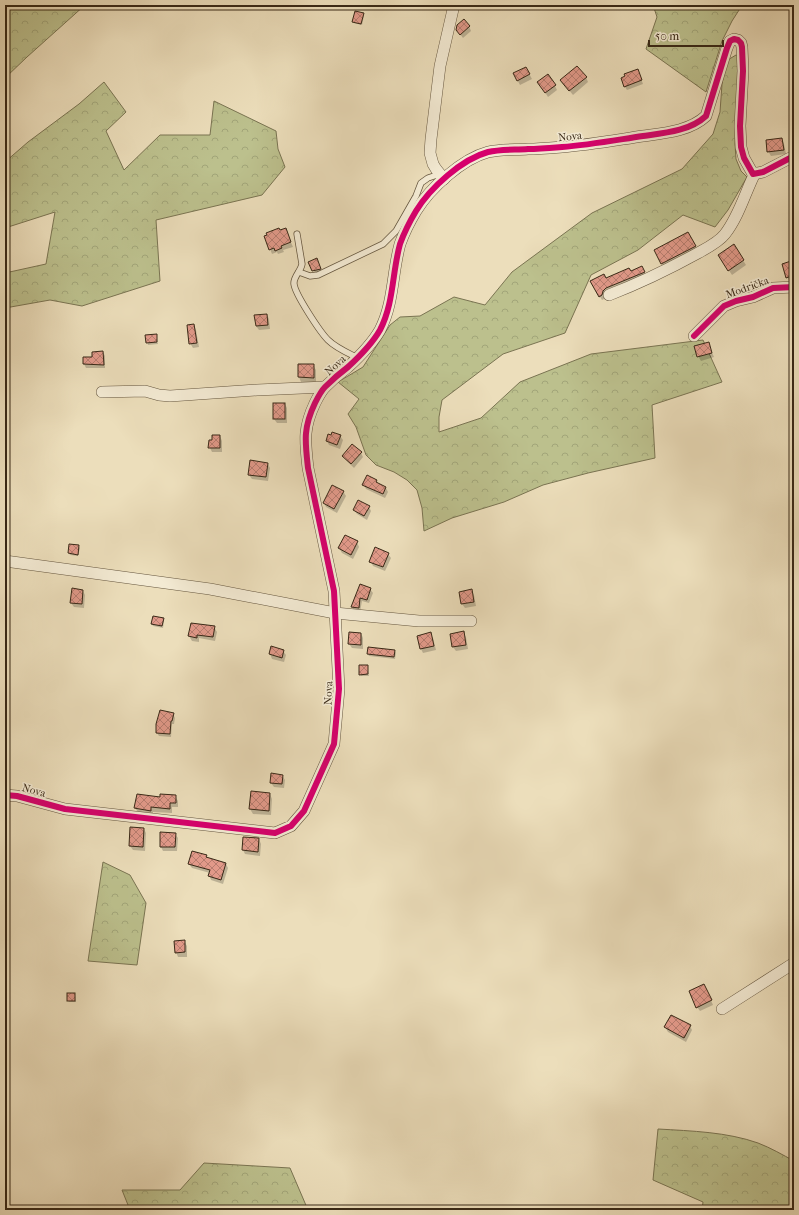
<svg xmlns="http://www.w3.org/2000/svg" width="799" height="1215" font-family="'IM FELL French Canon',serif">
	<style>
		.forest { fill: url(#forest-crowns); stroke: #7a7452 }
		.shadow { fill: #0003 }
		.building { fill: url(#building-cross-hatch); stroke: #382816 }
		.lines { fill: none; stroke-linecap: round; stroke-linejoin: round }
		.lane-casing { stroke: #65563f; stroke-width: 7 }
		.street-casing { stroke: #65563f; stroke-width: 12 }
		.lane { stroke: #f3ead3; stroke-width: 5.5 }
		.street { stroke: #f3ead3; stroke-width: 11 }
		.cycleway-casing { stroke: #f3ead3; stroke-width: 8 }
		.cycleway { stroke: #d6006c; stroke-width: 6 }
		.labels { text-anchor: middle; stroke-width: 3; stroke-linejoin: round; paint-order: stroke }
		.street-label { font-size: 11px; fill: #382816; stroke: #f3ead3 }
	</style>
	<defs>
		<pattern id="forest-crowns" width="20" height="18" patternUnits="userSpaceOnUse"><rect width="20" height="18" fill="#bcc08d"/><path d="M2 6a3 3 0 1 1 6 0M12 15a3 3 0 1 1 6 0" fill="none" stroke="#a2a579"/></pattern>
		<pattern id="building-cross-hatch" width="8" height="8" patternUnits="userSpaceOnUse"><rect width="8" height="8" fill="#e19989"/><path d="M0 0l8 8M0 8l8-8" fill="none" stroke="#b77d6f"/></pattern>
	</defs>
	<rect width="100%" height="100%" fill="#ecdebb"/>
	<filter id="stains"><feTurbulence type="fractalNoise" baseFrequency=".005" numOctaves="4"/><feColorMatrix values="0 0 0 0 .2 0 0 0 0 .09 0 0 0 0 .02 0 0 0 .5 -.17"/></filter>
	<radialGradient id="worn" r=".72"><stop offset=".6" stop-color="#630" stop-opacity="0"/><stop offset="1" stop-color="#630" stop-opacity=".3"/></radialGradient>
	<g class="forest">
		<path d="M5,5H85L27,57L5,78Z"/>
		<path d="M653,5H739L741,7L732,21L722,41L706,92L646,49L657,17Z"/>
		<path d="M736,55L742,58L735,144L736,159L741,171L747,177L728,210L715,227L683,215L638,250L591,275L565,333L503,354L442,400L439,417V432L481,418L520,382L591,354L703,340L722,382L652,405L655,458L588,473L543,485L504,502L452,518L424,531L422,508L417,490L407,480L394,472L376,465L366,455L356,427L348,414L359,399L338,382L363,367L390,325L400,317L420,316L454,297L485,305L512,272L592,213L682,169L713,134L720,112L722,84L726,61Z"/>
		<path d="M104,82L126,112L106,131L124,170L160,135H210L214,101L276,131L278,149L285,167L262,195L156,220L160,281L82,306L50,300L5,308V273L46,264L55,212L5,228V162L28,142L79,104Z"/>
		<path d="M103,862L130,875L146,903L137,965L88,961Z"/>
		<path d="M658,1129C692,1131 727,1132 758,1143C771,1148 783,1155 794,1161V1210H702L703,1202L653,1180Z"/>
		<path d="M204,1163L290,1168L308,1210H130L122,1190H180Z"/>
	</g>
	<g class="shadow">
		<path d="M363,14L364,16L362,25L354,23L353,21Z"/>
		<path d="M469,26L471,31L463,38L457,30Z"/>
		<path d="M526,68L532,79L520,85L514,74Z"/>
		<path d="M639,73L643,84L627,90L625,87Z"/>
		<path d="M586,77L588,82L573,95L564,84Z"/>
		<path d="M541,86H555L557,90L548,97Z"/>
		<path d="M782,139L784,144L786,154L771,156L768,151Z"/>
		<path d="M285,229L293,247L283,250L284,252L278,254L277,252L272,254L270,249L279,231Z"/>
		<path d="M688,233L698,251L664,268L655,251Z"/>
		<path d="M734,246L746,265L732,275L722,260Z"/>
		<path d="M794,261V280L790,282L787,277Z"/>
		<path d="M310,262L319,264L323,273L316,275Z"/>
		<path d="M631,272H644L646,277L605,295L604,299L602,300L591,282Z"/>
		<path d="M267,315L269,319L270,329L259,330L256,326Z"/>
		<path d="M194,325L196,330L199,347L193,348L190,343Z"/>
		<path d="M156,335L158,344L148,345L146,336Z"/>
		<path d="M708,343L714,357L701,361L698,356Z"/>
		<path d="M103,352L105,356V368H86L84,364V358H93Z"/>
		<path d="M299,365H313L316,370V382H301L299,377Z"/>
		<path d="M285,404L287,408V423H277L274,419Z"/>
		<path d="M220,436L222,441V452H212L210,448L213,441Z"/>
		<path d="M332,436H340L343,440L340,449L329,445L327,441Z"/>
		<path d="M352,445L361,453L363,457L354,468L346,460L343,456Z"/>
		<path d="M268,464L270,468L268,481L252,479L249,475Z"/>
		<path d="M377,481L378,484L386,488L388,492L385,498L366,489L363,484Z"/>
		<path d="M343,491L346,496L337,513L326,507L324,503Z"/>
		<path d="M369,507L371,511L367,520L357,514L354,510Z"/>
		<path d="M357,542L359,547L353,559L342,553L339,548Z"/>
		<path d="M78,546L80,548L78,556L70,555L69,553Z"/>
		<path d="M388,554L391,558L385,571L373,566L371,562Z"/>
		<path d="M361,585L370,589L373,593L369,603L362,601L360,612L354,611L352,607Z"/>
		<path d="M83,591L85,595L84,608L74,607L71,603Z"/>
		<path d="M472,591L474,595L476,606L465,608L462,604L461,592Z"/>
		<path d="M163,619L164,621L163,628L153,626L152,624Z"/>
		<path d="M214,627L217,632L215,641L199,638V642L192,641L189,636Z"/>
		<path d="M463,632L466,637L468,649L456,651L453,647L451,635Z"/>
		<path d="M361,633L363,638V649L352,648L349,644Z"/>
		<path d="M430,634L433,638L436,650L423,653L421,649L418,636Z"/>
		<path d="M283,651L286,655L284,662L272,659L270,654Z"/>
		<path d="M395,651L396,653L395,659L369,656L368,654Z"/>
		<path d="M367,666L369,676H361L360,674Z"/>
		<path d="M173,714L175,718L174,724H172L171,737L159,736L157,733Z"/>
		<path d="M282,775L285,780L284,788L274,787L271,783Z"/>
		<path d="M252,792L270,794L272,799L271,815L253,814L250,809Z"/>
		<path d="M175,796L178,801V807H172V813L153,812V815L138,812L135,808L161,798Z"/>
		<path d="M144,829L146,833L145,851L133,850L130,846Z"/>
		<path d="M175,834L178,838L177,851H163L161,847Z"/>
		<path d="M259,839L261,844L260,856L245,854L243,850Z"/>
		<path d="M206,856L208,858L226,864L228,868L223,884L211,880L209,875L210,873L192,868L189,864Z"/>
		<path d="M184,941L187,946V957H178L176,952Z"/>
		<path d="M706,989L713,1005L700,1011L697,1007Z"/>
		<path d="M75,994L76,1002H69L68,1000Z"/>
		<path d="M690,1026L692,1030L686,1042L668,1032L665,1027Z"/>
	</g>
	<g class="building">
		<path d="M355,11L364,13L361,24L352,22Z"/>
		<path d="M464,19L470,26L460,35L456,30L457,25Z"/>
		<path d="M577,66L587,77L569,91L560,80Z"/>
		<path d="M526,67L530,74L517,81L513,73Z"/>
		<path d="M638,69L642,80L624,87L621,78L625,76L624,74Z"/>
		<path d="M548,74L556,85L545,93L537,82Z"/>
		<path d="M782,138L784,150L767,152L766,140Z"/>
		<path d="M279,228L280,230L286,228L291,242L281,246L282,248L275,251L274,248L269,250L264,236L267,235L266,233Z"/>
		<path d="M688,232L696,246L661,264L654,250Z"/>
		<path d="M734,244L744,260L728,271L718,255Z"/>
		<path d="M317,258L321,269L312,271L308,262Z"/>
		<path d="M794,260V275L786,278L782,264Z"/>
		<path d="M642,266L645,272L606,288L603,291L602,295L599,297L590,281L604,274L606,278L629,268L631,271Z"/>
		<path d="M267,314L268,325L256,326L254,315Z"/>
		<path d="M194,324L197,343L189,344L187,325Z"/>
		<path d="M157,334V342L146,343L145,335Z"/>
		<path d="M709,342L712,353L697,357L694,346Z"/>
		<path d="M103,351L104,365L83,364V357H92V352Z"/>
		<path d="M298,364H314V378L298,377Z"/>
		<rect x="273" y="403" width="12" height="16"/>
		<path d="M332,432L341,435L337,445L326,441L328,434L331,435Z"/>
		<path d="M212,435H220V448H208L209,440H212Z"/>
		<path d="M352,444L362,452L351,464L342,456Z"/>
		<path d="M250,460L268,463L266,477L248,475Z"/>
		<path d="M367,475L377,480L376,482L386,487L383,494L362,485Z"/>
		<path d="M332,485L344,491L334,509L323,503Z"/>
		<path d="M358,500L370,506L364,516L353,510Z"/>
		<path d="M345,535L358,541L351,555L338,548Z"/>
		<path d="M69,544L79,545L78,555L68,553Z"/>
		<path d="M375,547L389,553L383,567L369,562Z"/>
		<path d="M360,584L371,588L367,600L360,598L359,608L351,607Z"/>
		<path d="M72,588L83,590L82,604L70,603Z"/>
		<path d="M472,589L474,602L461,604L459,592Z"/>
		<path d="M153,616L164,618L162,626L151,624Z"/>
		<path d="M191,623L215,626L213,637L197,635V638L188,636Z"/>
		<path d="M464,631L466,645L452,647L450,634Z"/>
		<path d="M349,632L361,633V645L348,644Z"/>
		<path d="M431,632L434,646L420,649L417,636Z"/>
		<path d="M271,646L284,650L282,658L269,654Z"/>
		<path d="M368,647L395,650L394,657L367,654Z"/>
		<path d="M359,665H368V674L359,675Z"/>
		<path d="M160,710L174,713L172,721H171L170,734L156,733V724Z"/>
		<path d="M271,773L283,775L282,784L270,783Z"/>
		<path d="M251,791L270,793L269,811L249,809Z"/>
		<path d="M137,794L160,797V794L176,795V803H170V809L151,807V811L134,808Z"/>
		<path d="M130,827L144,828L143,847L129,846Z"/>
		<path d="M160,832L176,833L175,847H160Z"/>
		<path d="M243,837L259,838L258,852L242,850Z"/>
		<path d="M192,851L207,855L206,857L226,863L221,880L208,876L210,870L188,864Z"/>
		<path d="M185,940V952L175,953L174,941Z"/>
		<path d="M704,984L712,1000L696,1008L689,991Z"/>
		<rect x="67" y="993" width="8" height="8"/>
		<path d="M671,1015L691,1025L684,1038L664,1027Z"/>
	</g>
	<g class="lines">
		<defs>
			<g id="lane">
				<path d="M297,234L302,264C301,271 293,277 294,284C295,294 320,332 328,340C336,348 348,353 358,358"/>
				<path d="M299,272L310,276L318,275L383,244L396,231L416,196L421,183L428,178L440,174"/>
			</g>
			<g id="street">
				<path d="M444,179L436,169L433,164L430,153L431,139L440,66L454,5"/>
				<path d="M609,295C640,283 669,269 698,253C707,248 719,242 725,234C739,216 745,193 755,173"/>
				<path d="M694,336L724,306L736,301L753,297L773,288L794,287"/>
				<path d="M102,392L145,391L159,395L170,396L257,390L325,387"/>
				<path d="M5,561L210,589L335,613L419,621H471"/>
				<path d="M5,795L17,796L65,809L275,833L291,826L304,811L334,744L339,689L334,591L308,468C305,441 303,428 315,403C318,397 321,391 325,387C332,380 340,373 348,367C360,356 372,344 380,330C394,303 392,273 400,244C404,233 410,221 416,211C430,188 462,159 488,152C501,149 515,150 528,149C539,149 550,148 562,147C589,145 616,140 643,136C665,133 690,131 706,116L727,48L730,41L734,39L738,40L741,43L742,47L743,71L740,126L741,147L744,158L753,174L763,172L794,156"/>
				<path d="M722,1009L794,963"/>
			</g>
		</defs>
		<use href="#lane" class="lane-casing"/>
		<use href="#street" class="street-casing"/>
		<use href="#lane" class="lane"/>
		<use href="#street" class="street"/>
		<defs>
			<g id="cycleway">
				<path d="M694,336L724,306L736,301L753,297L773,288L794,287"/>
				<path d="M5,795L17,796L65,809L275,833L291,826L304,811L334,744L339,689L334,591L308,468C305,441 303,428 315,403C318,397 321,391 325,387C332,380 340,373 348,367C360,356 372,344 380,330C394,303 392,273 400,244C404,233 410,221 416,211C430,188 462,159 488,152C501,149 515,150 528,149C539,149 550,148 562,147C589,145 616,140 643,136C665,133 690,131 706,116L727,48L730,41L734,39L738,40L741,43L742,47L743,71L740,126L741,147L744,158L753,174L763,172L794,156"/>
			</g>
		</defs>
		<use href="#cycleway" class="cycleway-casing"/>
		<use href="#cycleway" class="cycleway"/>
	</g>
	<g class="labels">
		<g class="street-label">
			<text transform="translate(570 136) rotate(-6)" y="4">Nova</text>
			<text transform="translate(747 287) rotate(-20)" y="4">Modrička</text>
			<text transform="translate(335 365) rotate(-42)" y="4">Nova</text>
			<text transform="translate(328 693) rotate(-88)" y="4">Nova</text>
			<text transform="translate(34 790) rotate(15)" y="4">Nova</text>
		</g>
	</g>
	<rect width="799" height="1215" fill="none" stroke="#ecdebb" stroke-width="20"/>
	<rect x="6" y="6" width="787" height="1203" fill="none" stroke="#382816" stroke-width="2"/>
	<rect x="10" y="10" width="779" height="1195" fill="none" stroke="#382816"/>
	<path d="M649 40v6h74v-6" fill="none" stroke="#382816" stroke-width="2"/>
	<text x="655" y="40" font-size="12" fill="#382816" stroke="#f3ead3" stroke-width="3" paint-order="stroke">50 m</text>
	<rect width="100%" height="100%" filter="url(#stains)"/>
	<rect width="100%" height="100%" fill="url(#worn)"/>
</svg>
